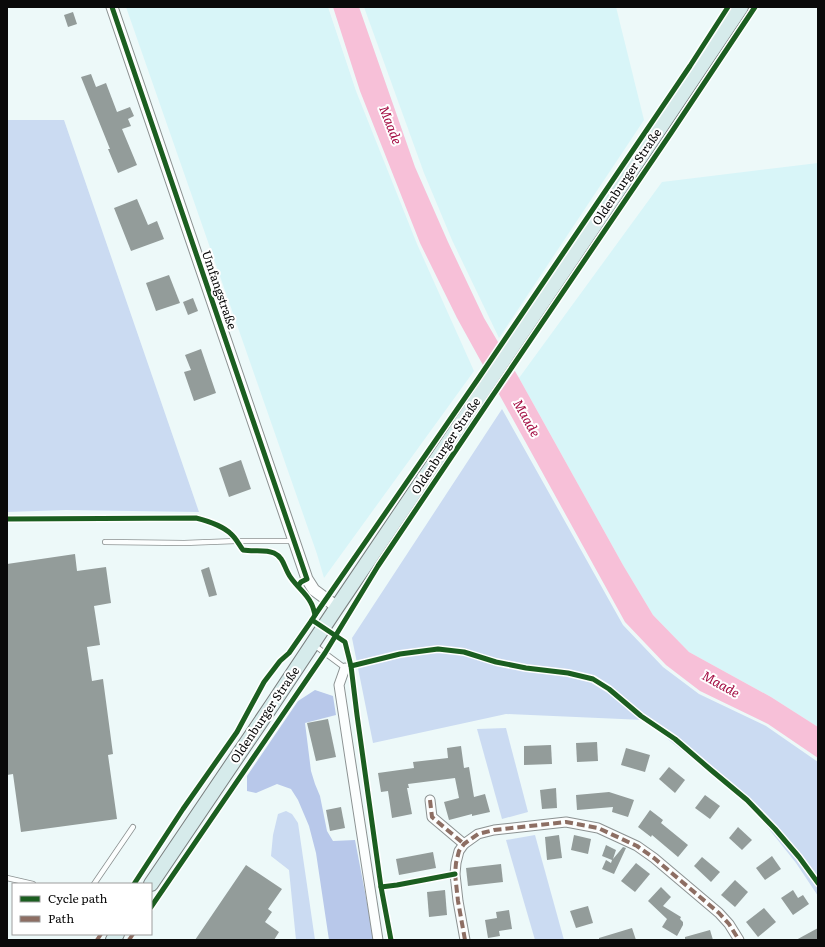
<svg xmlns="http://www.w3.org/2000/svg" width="825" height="947" font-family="Literata,serif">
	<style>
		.farmland { fill: #d8f5f8 }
		.green { fill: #cbdbf2 }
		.forest { fill: #b8c8ea }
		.water { fill: #f7c0d8 }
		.pier { fill: #edf9f9 }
		.building { fill: #939c9a }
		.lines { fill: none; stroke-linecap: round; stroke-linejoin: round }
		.service-casing { stroke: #8c9292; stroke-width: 6 }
		.minor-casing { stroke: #8c9292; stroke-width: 11 }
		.tertiary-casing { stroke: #8c9292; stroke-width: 13 }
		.primary-casing { stroke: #7a7f7f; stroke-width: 16 }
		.service { stroke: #fcfefe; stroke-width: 4.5 }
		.minor { stroke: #fcfefe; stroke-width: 9 }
		.tertiary { stroke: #fcfefe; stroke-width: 11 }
		.primary { stroke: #d6ebeb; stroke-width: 14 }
		.quiet { stroke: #8d6e63; stroke-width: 4; stroke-dasharray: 8 4; stroke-linecap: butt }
		.cycleway-casing { stroke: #fff; stroke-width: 8 }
		.cycleway { stroke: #1b5e20; stroke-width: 5 }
		.labels { text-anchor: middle; stroke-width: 4; stroke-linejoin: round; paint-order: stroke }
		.street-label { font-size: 12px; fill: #0a0a0a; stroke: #fff }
		.water-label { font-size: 13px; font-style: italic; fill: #a30c42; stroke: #fff }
	</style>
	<rect width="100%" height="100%" fill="#edf9f9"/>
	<g class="farmland">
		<path d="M126,7H328L356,91L417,244L474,371L324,578L317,554Z"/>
		<path d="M364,7H616L644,120L499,338L452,240L424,173Z"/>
		<path d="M818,163V727L771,697L689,652L653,615L623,565L519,378L662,182Z"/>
	</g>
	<g class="green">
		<path d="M7,120H64L199,512L66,510L7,512Z"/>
		<path d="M502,409L623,625L663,667L699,694L766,726L818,762V896L796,863L761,819L740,797L644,720L506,714L373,743L352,638Z"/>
		<path d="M506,728L528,812L502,819L477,729Z"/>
		<path d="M286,811L292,814L298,823L315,940H296L289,870L271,856L273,835L278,814Z"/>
		<path d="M535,835L564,940H535L506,840Z"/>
	</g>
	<path class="forest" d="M315,690L333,696L336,715L305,723L311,771L315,784L320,796L327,831L333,841L355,840L372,929L373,940H329L316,853L309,826L298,800L291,789L277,784L256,793L247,791V776L298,701Z"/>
	<path class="water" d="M333,7H359L415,167L448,242L484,318L519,378L623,565L653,615L689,652L771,697L818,727V758L768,724L700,691L666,665L625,622L457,318L420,243L360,91Z"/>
	<path class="pier" d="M500,341L516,369L497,396L482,368Z"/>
	<g class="building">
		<path d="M73,12L77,24L68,27L64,15Z"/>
		<path d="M91,74L96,87L106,83L117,112L130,107L134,116L128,119L131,126L122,129L137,165L118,173L108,149H110L81,77Z"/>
		<path d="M137,199L148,225L157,221L164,239L131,251L114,208Z"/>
		<path d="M169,275L180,303L156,311L146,283Z"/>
		<path d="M193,298L198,311L188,315L183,302Z"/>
		<path d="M201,349L216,393L194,401L184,372L191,370L185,355Z"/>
		<path d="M241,460L251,489L229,497L219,468Z"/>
		<path d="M75,554L77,571L106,567L111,603L94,606L100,645L87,647L92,681L103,679L113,754L108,755L117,819L21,832L13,774L7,775V564Z"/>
		<path d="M209,567L217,595L209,597L201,570Z"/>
		<path d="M328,719L336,757L316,761L307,723Z"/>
		<path d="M597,742L598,761L577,762L576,743Z"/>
		<path d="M551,745L552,764L524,765V746Z"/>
		<path d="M461,746L464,768L469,767L474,797L485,794L490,812L472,816V814L449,820L444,802L459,798L455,778L408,784L409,788H407L412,814L392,818L388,791L381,792L378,773L414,768L413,762L448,758L447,748Z"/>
		<path d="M626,748L650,755L645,772L621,765Z"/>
		<path d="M669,767L685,780L675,793L659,779Z"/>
		<path d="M556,788L557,808L542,809L540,790Z"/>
		<path d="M609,792L634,800L628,817L612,812L613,807L577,810L576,795Z"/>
		<path d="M705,795L720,806L710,819L695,808Z"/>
		<path d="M341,807L345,828L330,831L326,810Z"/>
		<path d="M650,810L663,820L661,823L688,845L678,857L652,835L651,837L638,827Z"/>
		<path d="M738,827L752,840L742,850L729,838Z"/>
		<path d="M559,835L562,858L547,860L545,837Z"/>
		<path d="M574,835L591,839L588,854L571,850Z"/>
		<path d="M606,845L616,850L613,859L623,847L626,848L614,874L602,869L606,860L611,863L612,860L602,856Z"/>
		<path d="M433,852L436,868L399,875L396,859Z"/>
		<path d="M772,856L781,869L765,880L756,868Z"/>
		<path d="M702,857L720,872L711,882L694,866Z"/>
		<path d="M636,863L650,874L635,892L621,881Z"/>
		<path d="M501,864L503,882L468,886L466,868Z"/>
		<path d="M246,865L282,889L268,909L272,912L265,922L279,932L274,940H195Z"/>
		<path d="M735,880L748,892L735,907L721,895Z"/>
		<path d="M661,887L671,897L663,906L681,917L680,919L683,922V925L677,936L662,927L667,919L648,901Z"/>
		<path d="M445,890L447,915L429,917L427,892Z"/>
		<path d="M793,890L798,898L803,895L809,904L793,915L781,898Z"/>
		<path d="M588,906L593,923L576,928L570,911Z"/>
		<path d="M764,908L776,922L758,937L746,922Z"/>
		<path d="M509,910L512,929L499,931L500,936L488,938L485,920L497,918L496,912Z"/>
		<path d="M632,928L636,940H599V938Z"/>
		<path d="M818,928V940H796Z"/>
		<path d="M710,930L713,940H685V937Z"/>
	</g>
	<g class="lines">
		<defs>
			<g id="service">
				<path d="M105,542L184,543L236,541H294"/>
				<path d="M314,645L345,668"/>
				<path d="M7,878L33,884"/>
				<path d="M94,884L133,827"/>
			</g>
			<g id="minor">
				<path d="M345,668L339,685L350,758L378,940"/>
				<path d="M430,800L432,817L464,844"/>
				<path d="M465,940L458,901L455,874L456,863L459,851L464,844L478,834L494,830L566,822L598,828L637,846L654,858L719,913L729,924L739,940"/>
			</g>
			<path id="tertiary" d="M112,7L307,579L314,590L337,607"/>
			<g id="primary">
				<path d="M151,884L272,705L337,607L617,192L741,7"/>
				<path d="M113,940L117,934"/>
			</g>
		</defs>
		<use href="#service" class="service-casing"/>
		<use href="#minor" class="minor-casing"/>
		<use href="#tertiary" class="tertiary-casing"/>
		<use href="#primary" class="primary-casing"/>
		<use href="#service" class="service"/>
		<use href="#minor" class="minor"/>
		<use href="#tertiary" class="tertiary"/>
		<use href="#primary" class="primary"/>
		<g class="quiet">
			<path d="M430,800L432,817L464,844"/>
			<path d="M97,940L101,934"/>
			<path d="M129,940L133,934"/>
			<path d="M465,940L458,901L455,874L456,863L459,851L464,844L478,834L494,830L566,822L598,828L637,846L654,858L719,913L729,924L739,940"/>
		</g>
		<defs>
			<g id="cycleway">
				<path d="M112,7L307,579L301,582L298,586"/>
				<path d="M7,519L196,518C208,521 222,525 231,534C236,538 239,545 243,550C253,552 265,549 274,553C283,557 284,566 288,573C293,584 306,592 311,603C313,606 314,611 315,615L312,620L289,653L280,661L264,682L237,732L183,809L134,884"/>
				<path d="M315,615L478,379L690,66L728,7"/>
				<path d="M312,620L345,642L351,666L357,715L381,887L391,940"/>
				<path d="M351,666L400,654L438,649L464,652L496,662L526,668L568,673L593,679L609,689L641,716L675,739L711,770L747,800L775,829L799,857L818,883"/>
				<path d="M381,887L397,885L455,874"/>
				<path d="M151,907L325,653L378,566L489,401L671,133L755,7"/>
			</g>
		</defs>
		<use href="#cycleway" class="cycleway-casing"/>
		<use href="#cycleway" class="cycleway"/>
	</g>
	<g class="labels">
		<g class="street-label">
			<text transform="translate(627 177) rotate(-56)" y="4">Oldenburger Straße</text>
			<text transform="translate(219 290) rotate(71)" y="4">Umfangstraße</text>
			<text transform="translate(446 446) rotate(-56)" y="4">Oldenburger Straße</text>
			<text transform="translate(265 715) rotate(-56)" y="4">Oldenburger Straße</text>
		</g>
		<g class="water-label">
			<text transform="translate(391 125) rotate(69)" y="5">Maade</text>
			<text transform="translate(527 418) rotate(61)" y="5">Maade</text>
			<text transform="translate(721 684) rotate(29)" y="5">Maade</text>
		</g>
	</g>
	<rect width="825" height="947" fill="none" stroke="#0a0a0a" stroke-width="16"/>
	<rect x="12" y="883" width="140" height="52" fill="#ffffff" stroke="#9d9d9d"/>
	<rect x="20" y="896" width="20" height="6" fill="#1b5e20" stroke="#9d9d9d"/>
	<text x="48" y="903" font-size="12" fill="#0a0a0a">Cycle path</text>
	<rect x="20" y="916" width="20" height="6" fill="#8d6e63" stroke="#9d9d9d"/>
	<text x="48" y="923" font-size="12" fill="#0a0a0a">Path</text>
</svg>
